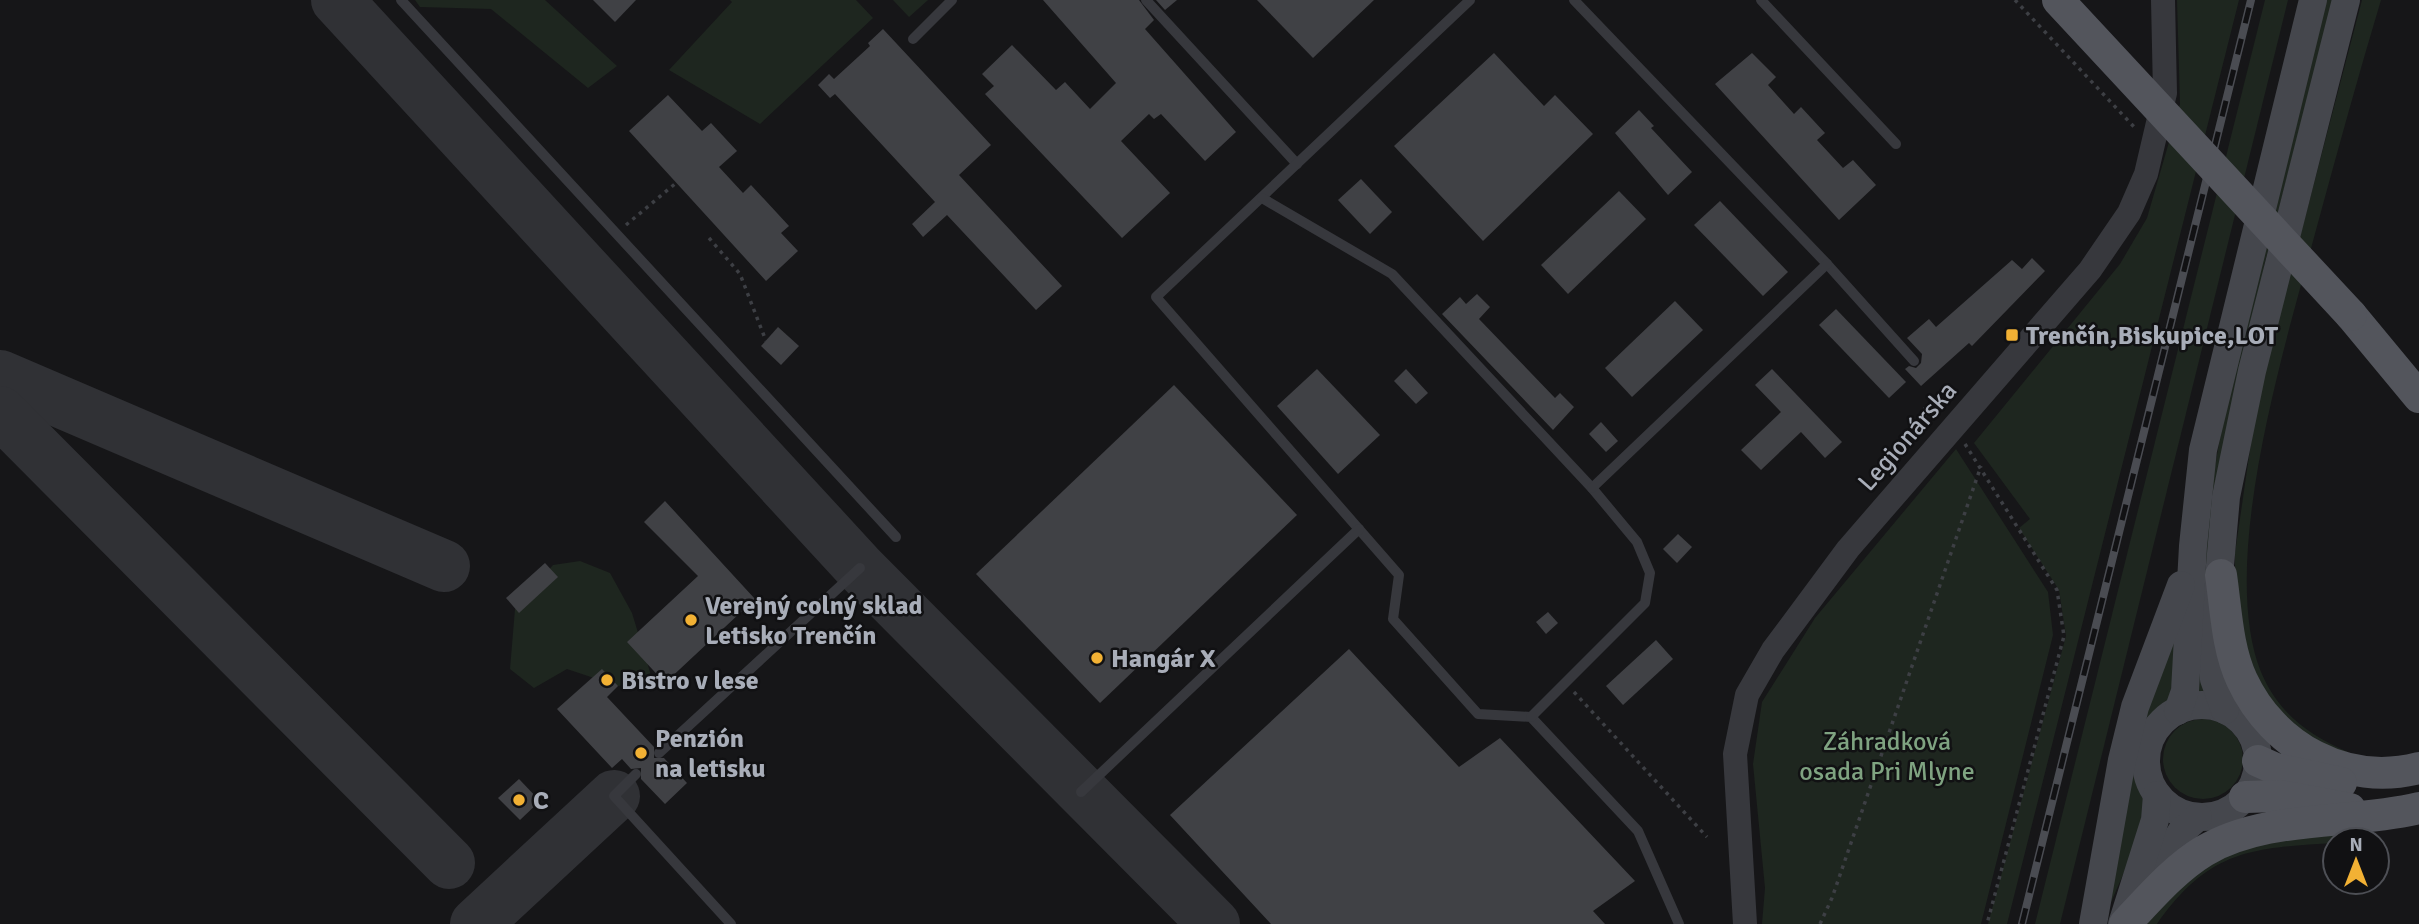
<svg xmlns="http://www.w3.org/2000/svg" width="2419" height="924" font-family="Signika,sans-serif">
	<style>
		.green { fill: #1e261f }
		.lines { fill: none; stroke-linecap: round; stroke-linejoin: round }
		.taxiway { stroke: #303135; stroke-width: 52 }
		.building { fill: #404145 }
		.path { stroke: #3d3f44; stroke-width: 3.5; stroke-dasharray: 3.5 5; stroke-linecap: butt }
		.service { stroke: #37383d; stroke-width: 10 }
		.tertiary { stroke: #37383d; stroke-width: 24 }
		.secondary { stroke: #45474d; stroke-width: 28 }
		.primary { stroke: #53555c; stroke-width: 32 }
		.rail-casing { stroke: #4a4c52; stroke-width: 8 }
		.rail { stroke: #111113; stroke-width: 5; stroke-dasharray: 16; stroke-linecap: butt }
		.primary-bridge { stroke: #53555c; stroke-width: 32 }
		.poi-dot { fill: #f2b134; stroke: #111113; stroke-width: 2.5 }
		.labels { text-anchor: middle; stroke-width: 5; stroke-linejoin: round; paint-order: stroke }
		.poi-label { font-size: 26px; font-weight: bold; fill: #a8adb8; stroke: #111113; text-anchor: start }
		.street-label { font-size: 26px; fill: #a8adb8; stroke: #111113 }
		.park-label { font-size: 26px; fill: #7fa381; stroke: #111113 }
	</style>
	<rect width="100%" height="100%" fill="#161618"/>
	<g class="green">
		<path d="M415,0H545L617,66L588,88L491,9L420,7Z"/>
		<path d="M730,0H856L873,18L760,124L669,70L732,2Z"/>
		<path d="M893,0H928L909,17Z"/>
		<path d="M2177,0H2239L2007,924H1988L2066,636L2059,590L2019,528L2030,519L1974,443L2120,264L2147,218L2180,104Z"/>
		<path d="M2265,0H2288L2060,924H2035Z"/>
		<path d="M2325,0H2333L2264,266L2211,697L2192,698L2211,488L2234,361Z"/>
		<path d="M2362,0H2381C2358,76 2337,153 2316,230C2286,343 2217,562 2261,672C2278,713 2309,735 2348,752V760L2282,722L2249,668L2235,587V553L2257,401Z"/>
		<path d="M1956,449L2048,592L2053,635L1981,924H1762L1765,888L1753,764L1762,702L1815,618Z"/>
		<path d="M580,561L610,573L632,613L653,682L618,686L567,669L534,688L510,669L515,609L553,565Z"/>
		<path d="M2180,619L2179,657L2167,705L2149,722L2135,757L2136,777L2144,796L2145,824L2102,923L2129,765Z"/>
		<circle cx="2203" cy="759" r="40"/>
		<path d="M2342,832L2341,840H2335V843C2251,848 2209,850 2157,924H2147L2162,900L2225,850Z"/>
	</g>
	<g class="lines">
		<g class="taxiway">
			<path d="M337,0L860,568L1214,924"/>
			<path d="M0,376L444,566"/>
			<path d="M0,412L449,863"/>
			<path d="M476,924L614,796"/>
		</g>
	</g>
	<g class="building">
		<path d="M593,0H636L615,22Z"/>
		<path d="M1043,0H1139L1154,20L1145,29L1236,132L1205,161L1161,114L1154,119L1149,114L1121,141L1170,193L1122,238L985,94L994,86L982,74L1012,45L1056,90L1065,82L1090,109L1116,83Z"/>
		<path d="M1156,0H1177L1165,10Z"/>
		<path d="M1257,0H1374L1313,58Z"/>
		<path d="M883,29L991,145L959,175L1062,286L1036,310L947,215L923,237L912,224L935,202L835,94L830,98L818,85L829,74L834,79L870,46L868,43Z"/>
		<path d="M1494,53L1544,106L1555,95L1593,134L1483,241L1394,146Z"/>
		<path d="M1752,53L1776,77L1768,85L1794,114L1801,107L1825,133L1817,140L1843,168L1853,160L1876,185L1839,220L1715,84Z"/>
		<path d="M668,95L702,131L711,123L737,151L719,167L743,193L751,185L789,226L781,233L798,251L766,281L629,131Z"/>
		<path d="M1639,110L1654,126L1651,128L1692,172L1668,195L1615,133Z"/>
		<path d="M1361,179L1392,212L1370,234L1338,200Z"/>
		<path d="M1619,191L1646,219L1568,294L1541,265Z"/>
		<path d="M1720,201L1788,272L1763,296L1694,225Z"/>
		<path d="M2032,258L2045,271L1972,346L1969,343L1921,386L1905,369L1909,366L1916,368L1921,363L1922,354L1907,338L1929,319L1936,327L2012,260L2022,269Z"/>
		<path d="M1477,294L1490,307L1479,319L1555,398L1560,393L1574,407L1553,430L1442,314L1460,297L1466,304Z"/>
		<path d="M1675,301L1703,330L1632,397L1605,368Z"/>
		<path d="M1836,309L1906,382L1889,398L1819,325Z"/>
		<path d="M778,327L799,346L781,365L761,346Z"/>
		<path d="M1317,369L1380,435L1338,474L1277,406Z"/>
		<path d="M1406,369L1428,393L1416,404L1394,381Z"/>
		<path d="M1772,369L1842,442L1825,458L1801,432L1761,470L1741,450L1781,412L1755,385Z"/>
		<path d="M1174,385L1297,515L1100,703L976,574Z"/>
		<path d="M1601,422L1618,441L1606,452L1589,434Z"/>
		<path d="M665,501L755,599L665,683L627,642L698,576L644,522Z"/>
		<path d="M1678,534L1692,547L1677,563L1663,549Z"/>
		<path d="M545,563L558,577L519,613L506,598Z"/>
		<path d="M1548,612L1558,623L1546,634L1536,622Z"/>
		<path d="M1656,640L1673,659L1623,705L1606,686Z"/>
		<path d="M1349,649L1459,767L1500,738L1635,881L1593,911L1605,924H1271L1170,815Z"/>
		<path d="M602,669L618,686L607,697L654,747V758H664L687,783L665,804L641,779V768L631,769L622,759L612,768L557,709Z"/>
		<path d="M519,779L540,801L520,820L498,798Z"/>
	</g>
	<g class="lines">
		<g class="path">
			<path d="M2015,0L2136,129"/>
			<path d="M626,225L676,183"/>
			<path d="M709,238L740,274L766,341"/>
			<path d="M1924,426L1925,407"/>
			<path d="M1965,444L2057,590L2064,636L1987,924"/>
			<path d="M1574,692L1707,837"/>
			<path d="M1820,924L1832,898L1981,466"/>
		</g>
		<g class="service">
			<path d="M401,0L896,537"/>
			<path d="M1146,0L1297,164"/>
			<path d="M1470,0L1156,297L1399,575L1393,619L1478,714L1531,717L1638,831L1679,924"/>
			<path d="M1574,0L1827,264L1914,361"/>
			<path d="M1761,0L1896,144"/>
			<path d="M913,39L952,0"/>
			<path d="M1262,198L1392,274L1592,488L1637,542L1650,573L1645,603L1531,717"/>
			<path d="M1592,488L1827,264"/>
			<path d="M659,753L860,568"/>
			<path d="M636,774L614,796L731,924"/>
			<path d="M1081,792L1359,529"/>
		</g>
		<path class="tertiary" d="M1745,924L1735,754L1747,695L1773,650L1848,549L2090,270L2129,213L2146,174L2165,93L2163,0"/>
		<g class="secondary">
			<circle cx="2202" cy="761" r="56"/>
			<path d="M2225,710L2214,679L2213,645L2226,497L2252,371L2346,0"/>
			<path d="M2178,711L2185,691L2193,546L2203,450L2313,0"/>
			<path d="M2142,895L2181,832L2198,817"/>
			<path d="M2093,924L2122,760L2135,707L2181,585"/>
			<path d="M2122,924L2155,820L2157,795"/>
		</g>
		<g class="primary">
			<path d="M2351,315L2419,397"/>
			<path d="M2221,575C2226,609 2227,648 2242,680C2273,747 2346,787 2419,768"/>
			<path d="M2258,761L2276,769L2341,783"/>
			<path d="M2245,797L2281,796L2350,809"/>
			<path d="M2125,924C2149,899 2173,870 2204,851C2267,814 2349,825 2419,808"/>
		</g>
		<defs>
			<path id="rail" d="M2022,924L2251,0"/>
		</defs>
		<use href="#rail" class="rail-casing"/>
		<use href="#rail" class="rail"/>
		<path class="primary-bridge" d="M2058,0L2351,315"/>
	</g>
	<g class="poi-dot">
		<rect x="2005" y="328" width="14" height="14" rx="3.5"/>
		<circle cx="691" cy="620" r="7"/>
		<circle cx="1097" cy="658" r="7"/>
		<circle cx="607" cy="680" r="7"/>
		<circle cx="641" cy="753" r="7"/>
		<circle cx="519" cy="800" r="7"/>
	</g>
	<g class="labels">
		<g class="poi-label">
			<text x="2026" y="344">Trenčín,Biskupice,LOT</text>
			<text x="705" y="614">Verejný colný sklad<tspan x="705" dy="30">Letisko Trenčín</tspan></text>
			<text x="1111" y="667">Hangár X</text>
			<text x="621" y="689">Bistro v lese</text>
			<text x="655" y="747">Penzión<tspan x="655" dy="30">na letisku</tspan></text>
			<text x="533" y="809">C</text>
		</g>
		<g class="street-label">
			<text transform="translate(1907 436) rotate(-49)" y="9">Legionárska</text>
		</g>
		<g class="park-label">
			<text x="1887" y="750">Záhradková<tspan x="1887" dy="30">osada Pri Mlyne</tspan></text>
		</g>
	</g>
	<g transform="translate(2356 861)"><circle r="33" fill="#111113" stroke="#4d4f55" stroke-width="2"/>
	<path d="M0-5L12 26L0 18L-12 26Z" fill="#f2b134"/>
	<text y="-10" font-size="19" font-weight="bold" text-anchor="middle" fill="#a8adb8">N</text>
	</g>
</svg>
